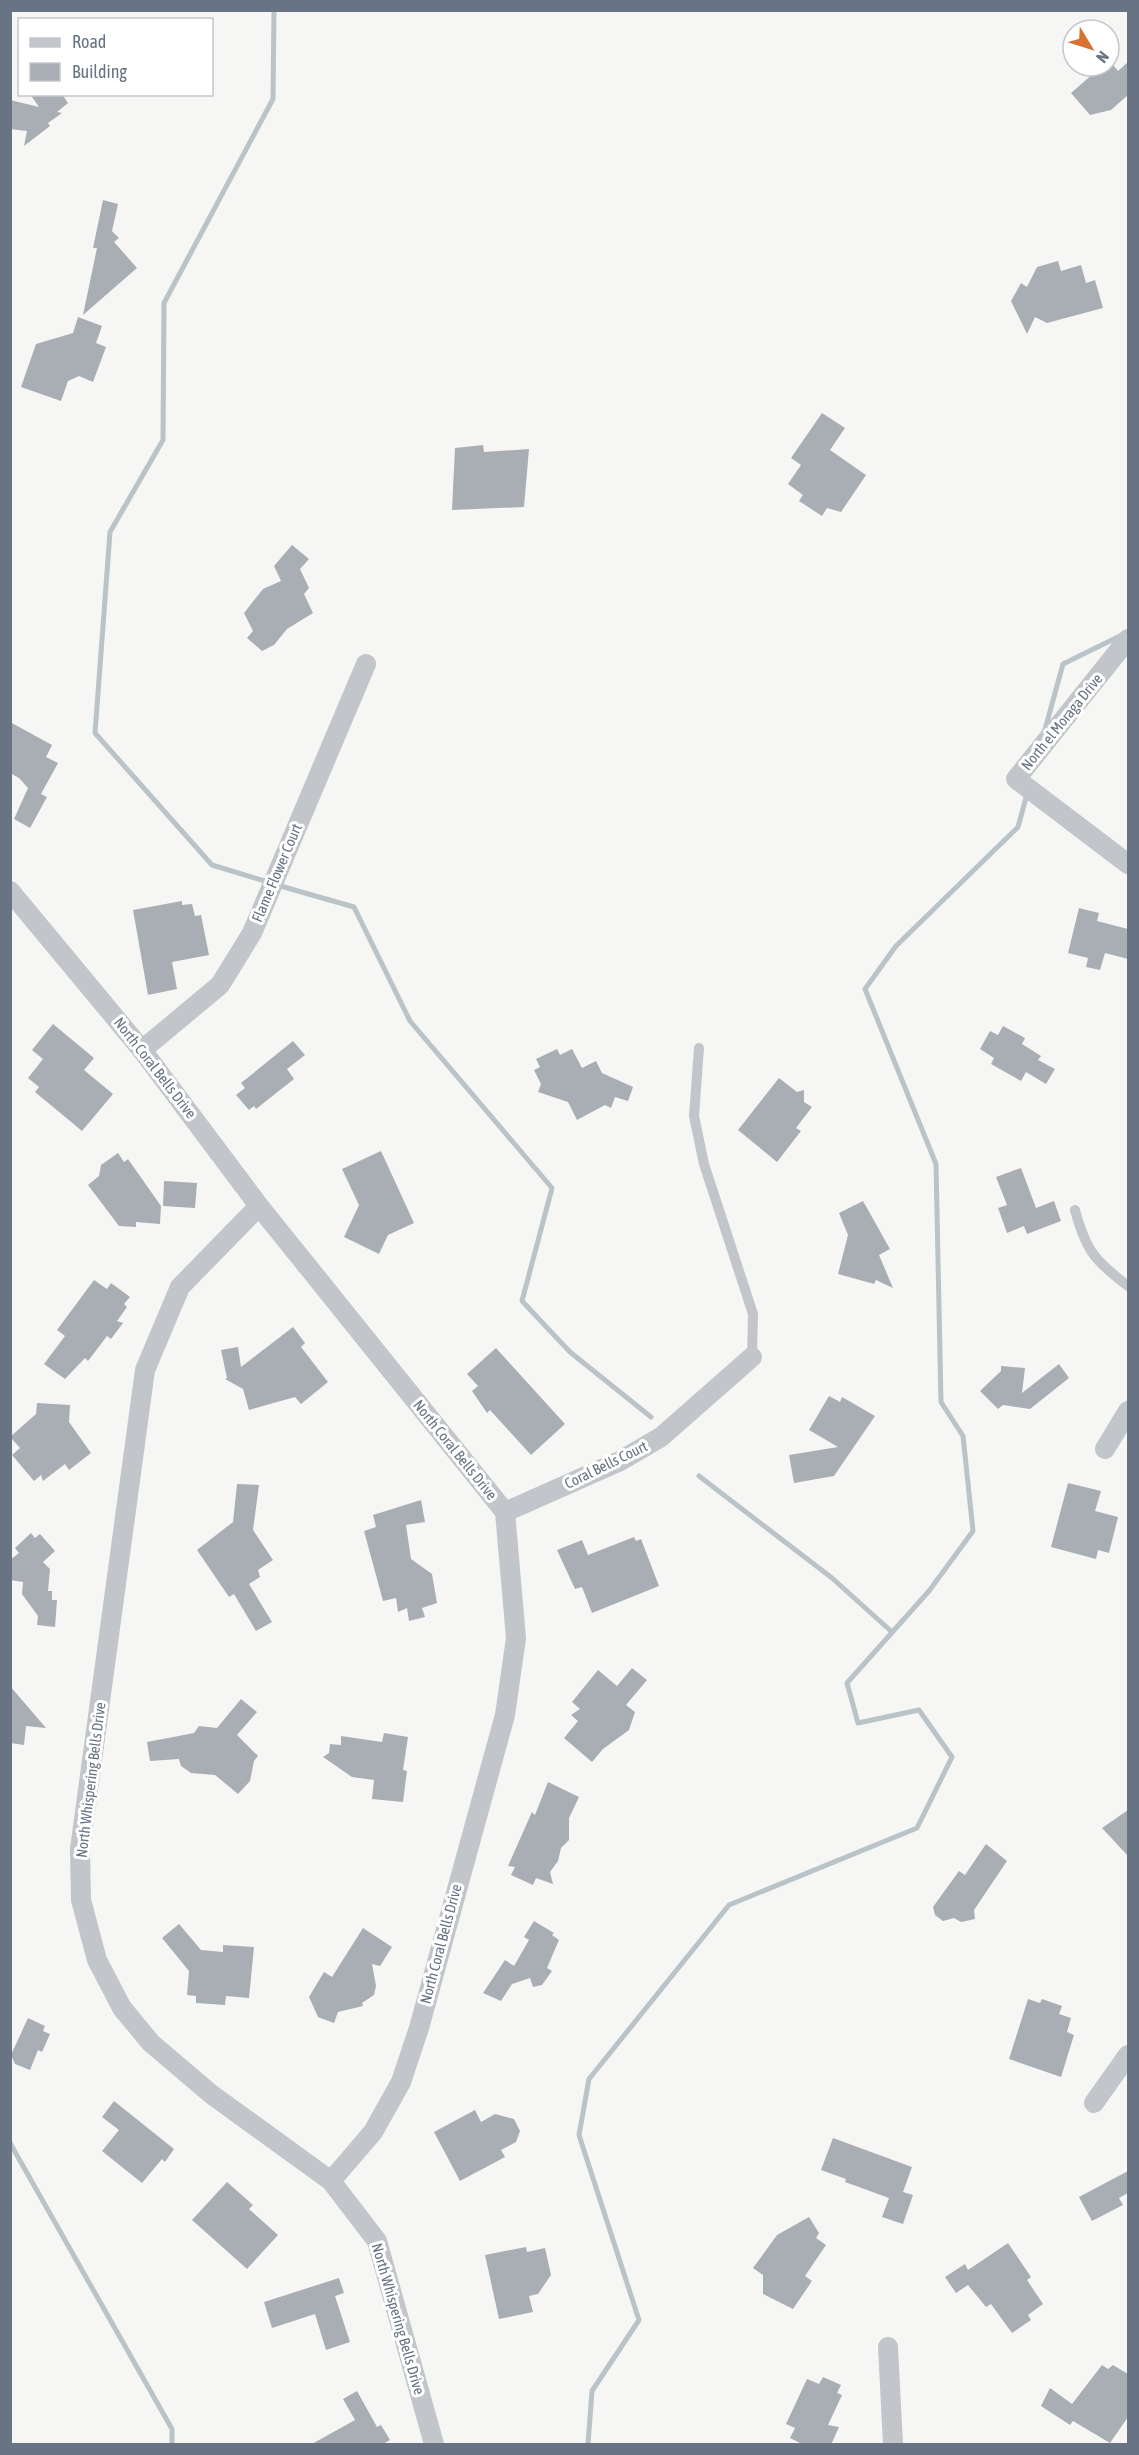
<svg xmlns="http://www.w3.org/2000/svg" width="1139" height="2455" font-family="'Asap Condensed',sans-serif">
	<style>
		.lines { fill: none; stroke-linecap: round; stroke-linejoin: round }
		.stream { stroke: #bac3c8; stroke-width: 5 }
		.building { fill: #a9aeb5 }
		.service { stroke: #c2c5c9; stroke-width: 10 }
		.minor { stroke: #c2c5c9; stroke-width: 20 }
		.labels { text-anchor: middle; stroke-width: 6; stroke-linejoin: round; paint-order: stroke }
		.street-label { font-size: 15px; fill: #687383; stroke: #fff }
	</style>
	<rect width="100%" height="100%" fill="#f6f7f4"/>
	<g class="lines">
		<g class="stream">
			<path d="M1044,733L1063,664L1122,635"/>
			<path d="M268,882L212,865L95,733L110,532L163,440L164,303L273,99L274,10"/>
			<path d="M277,885L354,907L410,1021L552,1188L522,1301L570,1352L651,1417"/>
			<path d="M699,1476L832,1578L892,1632"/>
			<path d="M10,2143L172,2429V2444"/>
			<path d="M588,2444L592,2391L639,2320L579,2135L589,2079L729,1905L917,1828L952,1757L919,1710L858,1723L847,1683L929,1591L973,1531L963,1436L941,1402L936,1164L865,989L896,946L1018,827L1027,794"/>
		</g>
	</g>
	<g class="building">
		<path d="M1109,60L1118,71L1128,62V95L1111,110L1090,115L1071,93L1102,66H1109Z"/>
		<path d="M30,94H62L68,103L57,112L62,113L48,123L50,126L24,146L27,131L10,129V100L39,107Z"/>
		<path d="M103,200L118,204L112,231L119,238L114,242L137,268L83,315L97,248H93Z"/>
		<path d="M1058,261L1061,271L1081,265L1086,283L1095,280L1103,308L1047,323L1035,317L1027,334L1011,301L1021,283L1027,287L1037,267Z"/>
		<path d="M78,317L102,326L96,343L106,347L93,382L79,376L68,381L61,401L21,387L36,344L73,333Z"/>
		<path d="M822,413L845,428L830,450L866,475L841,512L827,508L822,516L799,501L803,495L788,484L801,465L791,458Z"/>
		<path d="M483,445L484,452L529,449L524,507L452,510L455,448Z"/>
		<path d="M292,545L309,559L300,569L309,588L304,594L313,613L287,629L274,645L262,651L247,638L253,631L244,613L263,589L281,581L274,566Z"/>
		<path d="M10,722L52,745L46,757L58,763L41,794L47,797L30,828L14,819L28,788L19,778L10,773Z"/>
		<path d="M182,901V905L192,904L195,916L201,915L209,955L172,962L177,989L148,995L133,910Z"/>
		<path d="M1079,908L1099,913L1097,921L1128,929V959L1105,953L1100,970L1086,967L1088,958L1068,953Z"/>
		<path d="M53,1024L94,1058L84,1070L113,1094L82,1131L35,1092L39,1087L28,1078L43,1059L32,1050Z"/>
		<path d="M1003,1026L1025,1038L1022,1044L1041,1056L1038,1060L1055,1069L1046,1084L1026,1072L1021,1081L991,1064L994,1058L980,1049L990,1031L998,1035Z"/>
		<path d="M293,1041L305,1055L287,1069L294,1079L256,1109L254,1106L249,1110L236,1095L245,1088L241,1083Z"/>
		<path d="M557,1049L560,1055L572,1049L582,1068L596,1061L602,1073L633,1087L628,1101L615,1097L611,1108L605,1105L577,1120L568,1102L538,1092L541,1084L534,1070L540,1067L536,1059Z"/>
		<path d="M779,1078L797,1092L804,1090V1102L812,1107L796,1128L801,1131L777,1162L738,1130Z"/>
		<path d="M381,1151L414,1223L388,1235L379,1254L344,1237L359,1205L342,1169Z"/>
		<path d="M118,1153L124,1162L128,1159L161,1206L160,1224L136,1222V1227L119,1226L88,1185L99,1176L101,1165Z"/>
		<path d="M1021,1168L1036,1208L1054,1201L1061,1221L1027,1234L1024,1226L1007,1233L998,1208L1007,1205L996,1177Z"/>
		<path d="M164,1181L197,1183L195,1208L163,1206Z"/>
		<path d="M863,1201L890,1249L879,1255L893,1288L876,1280L874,1284L838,1274L848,1235L839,1213Z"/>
		<path d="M94,1280L107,1289L111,1283L130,1297L124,1304L127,1307L117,1321L123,1323L111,1339L107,1336L88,1361L85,1358L65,1379L44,1364L65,1336L57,1330Z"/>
		<path d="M293,1327L305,1343L301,1347L328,1382L301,1404L295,1397L249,1410L243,1389L225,1379L227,1378L221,1350L238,1347L241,1367Z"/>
		<path d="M496,1348L565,1424L531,1455L490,1410L487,1413L472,1391L478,1386L467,1374Z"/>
		<path d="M1059,1364L1069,1378L1030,1409L1003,1405L998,1409L980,1391L1001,1371V1366L1025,1368L1022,1393Z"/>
		<path d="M829,1396L840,1402L842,1397L875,1416L834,1476L794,1483L789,1455L838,1447L809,1430Z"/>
		<path d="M37,1403L70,1405L69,1422L91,1453L69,1470L65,1464L43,1481L41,1475L34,1481L12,1455L20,1448L10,1437L36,1414Z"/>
		<path d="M1068,1483L1101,1491L1095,1511L1118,1517L1109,1553L1098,1550L1096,1559L1051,1547Z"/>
		<path d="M237,1484L259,1485L253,1530L273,1560L258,1570L260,1577L249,1584L272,1622L256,1631L234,1594L229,1597L197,1550L233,1522Z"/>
		<path d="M421,1500L425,1522L406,1525L411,1559L432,1574L437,1603L422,1608L425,1617L409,1621L407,1608L398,1612L396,1598L383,1601L364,1531L376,1527L373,1515Z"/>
		<path d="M31,1533L35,1538L40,1534L55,1551L43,1562L50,1569L48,1591H52V1600H57L55,1627L37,1625L38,1616L22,1594L23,1582L10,1580V1560L19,1553L15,1548Z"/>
		<path d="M634,1537L636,1541L641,1539L659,1586L592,1613L582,1587L575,1589L557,1550L582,1540L588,1555Z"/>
		<path d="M632,1668L647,1680L626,1705L635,1712L629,1730L603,1749L592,1762L564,1738L578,1721L571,1715L580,1709L572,1702L598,1670L617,1686Z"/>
		<path d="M10,1686L46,1728L26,1726L24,1745L10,1743Z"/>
		<path d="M241,1699L257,1712L237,1735L258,1756L254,1761L250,1781L238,1794L215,1775L191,1773L181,1766L179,1759L150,1761L147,1742L194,1733L199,1726L217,1728Z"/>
		<path d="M384,1733L408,1737L403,1770L407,1771L403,1802L372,1799L374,1780L352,1777L323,1757L329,1753L330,1744L341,1745V1736L382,1742Z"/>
		<path d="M548,1782L579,1797L569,1818V1840L561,1848L558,1861L550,1872L553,1884L536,1878L533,1885L511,1875L515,1867L508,1866L532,1812L535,1815Z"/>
		<path d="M1128,1810V1856L1102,1828Z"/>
		<path d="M986,1844L1007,1861L974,1910L975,1919L961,1922L954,1918L943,1921L935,1915L933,1907L959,1871L965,1875Z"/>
		<path d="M534,1921L554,1933L552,1935L559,1940L547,1968L552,1971L542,1985L533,1987L530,1978L512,1984L501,2001L483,1993L505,1960L514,1966L529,1940L524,1937Z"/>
		<path d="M179,1924L201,1950L223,1952V1945L254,1947L249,1998L226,1996L225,2005L196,2003V1996L187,1995L189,1971L162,1938Z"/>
		<path d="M363,1928L392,1947L380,1966L372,1964L376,1986L374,1995L362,2003L363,2006L338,2012L334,2023L318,2017L309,1997L324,1972L332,1977Z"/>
		<path d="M1028,1999L1040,2003L1042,1999L1062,2006L1059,2014L1071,2018L1067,2032L1074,2035L1061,2077L1009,2059Z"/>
		<path d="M28,2018L45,2026L43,2031L50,2034L42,2052L38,2050L30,2070L15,2064L11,2055Z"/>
		<path d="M114,2101L174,2149L165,2162L162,2159L142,2183L102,2151L119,2130L102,2117Z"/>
		<path d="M475,2110L481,2122L495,2114L514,2119L520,2131L516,2142L501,2150L505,2157L460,2181L434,2132Z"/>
		<path d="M833,2138L912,2167L903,2192L913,2195L903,2224L882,2217L889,2198L845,2182L846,2179L821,2170Z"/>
		<path d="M1128,2171V2193L1119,2198L1123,2205L1092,2221L1079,2197Z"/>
		<path d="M227,2182L253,2205L249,2209L278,2235L247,2269L192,2220Z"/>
		<path d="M809,2217L819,2233L816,2238L826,2245L805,2276L812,2281L793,2309L763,2294V2275L753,2268L777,2235Z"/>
		<path d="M1008,2243L1031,2277L1027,2280L1043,2304L1028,2315L1031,2320L1012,2333L991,2304L986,2307L968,2285L956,2293L945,2277L965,2264L968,2270Z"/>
		<path d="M526,2247L527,2252L545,2248L551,2275L538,2294L529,2296L533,2312L499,2319L485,2255Z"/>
		<path d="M339,2278L344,2293L335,2296L350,2342L326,2350L315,2314L272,2328L264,2302Z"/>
		<path d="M1102,2365L1108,2369L1113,2365L1128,2374V2417L1110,2443L1073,2421L1070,2425L1041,2406L1050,2388L1072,2404Z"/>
		<path d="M823,2377L841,2385L837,2393L842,2395L828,2425L839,2427L831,2445H804L790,2438L795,2428L786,2424L807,2379L819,2384Z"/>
		<path d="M357,2391L377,2427L381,2425L390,2440L381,2445H310L355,2420L343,2399Z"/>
	</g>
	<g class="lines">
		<g class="service">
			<path d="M699,1048L694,1116L704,1164L753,1314L752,1357"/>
			<path d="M1075,1210C1086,1251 1095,1261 1128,1286"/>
		</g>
		<g class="minor">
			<path d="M1128,639L1016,779L1128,864"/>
			<path d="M10,891L142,1050L259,1206L505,1512L516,1638L505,1715L419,2028L401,2082L373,2132L331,2181"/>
			<path d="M142,1050L220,985L252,933L366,664"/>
			<path d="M259,1206L180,1287L145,1370L80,1849L81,1900L97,1960L122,2008L151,2043L211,2094L331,2181L377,2241L434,2444"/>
			<path d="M1105,1449L1128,1411"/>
			<path d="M505,1512L620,1461L661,1437L752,1357"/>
			<path d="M1094,2103L1128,2055"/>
			<path d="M888,2347L893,2444"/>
		</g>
	</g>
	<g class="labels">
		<g class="street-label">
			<text transform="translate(1062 722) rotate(-51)" y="5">North el Moraga Drive</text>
			<text transform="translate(277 873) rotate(-67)" y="5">Flame Flower Court</text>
			<text transform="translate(155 1068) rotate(52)" y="5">North Coral Bells Drive</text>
			<text transform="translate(455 1450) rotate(51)" y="5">North Coral Bells Drive</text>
			<text transform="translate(606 1465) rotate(-26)" y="5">Coral Bells Court</text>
			<text transform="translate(91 1780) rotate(-83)" y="5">North Whispering Bells Drive</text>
			<text transform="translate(441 1944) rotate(-75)" y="5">North Coral Bells Drive</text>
			<text transform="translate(398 2319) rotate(74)" y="5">North Whispering Bells Drive</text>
		</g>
	</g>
	<rect width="1139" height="2455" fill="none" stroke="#687383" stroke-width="24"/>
	<rect x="18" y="18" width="195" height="78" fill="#ffffff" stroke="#c3c7cd" stroke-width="1.5"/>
	<rect x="30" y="38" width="30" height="9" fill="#c2c5c9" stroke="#c3c7cd" stroke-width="1.5"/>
	<text x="72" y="48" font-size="18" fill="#687383">Road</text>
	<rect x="30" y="63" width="30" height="18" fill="#a9aeb5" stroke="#c3c7cd" stroke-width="1.5"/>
	<text x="72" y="78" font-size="18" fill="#687383">Building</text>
	<g transform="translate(1091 48) rotate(128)"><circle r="28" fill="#ffffff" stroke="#c3c7cd" stroke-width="1.5"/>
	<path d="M0-4.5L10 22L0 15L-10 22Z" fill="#d87233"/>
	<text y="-9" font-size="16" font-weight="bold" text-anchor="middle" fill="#687383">N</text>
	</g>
</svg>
